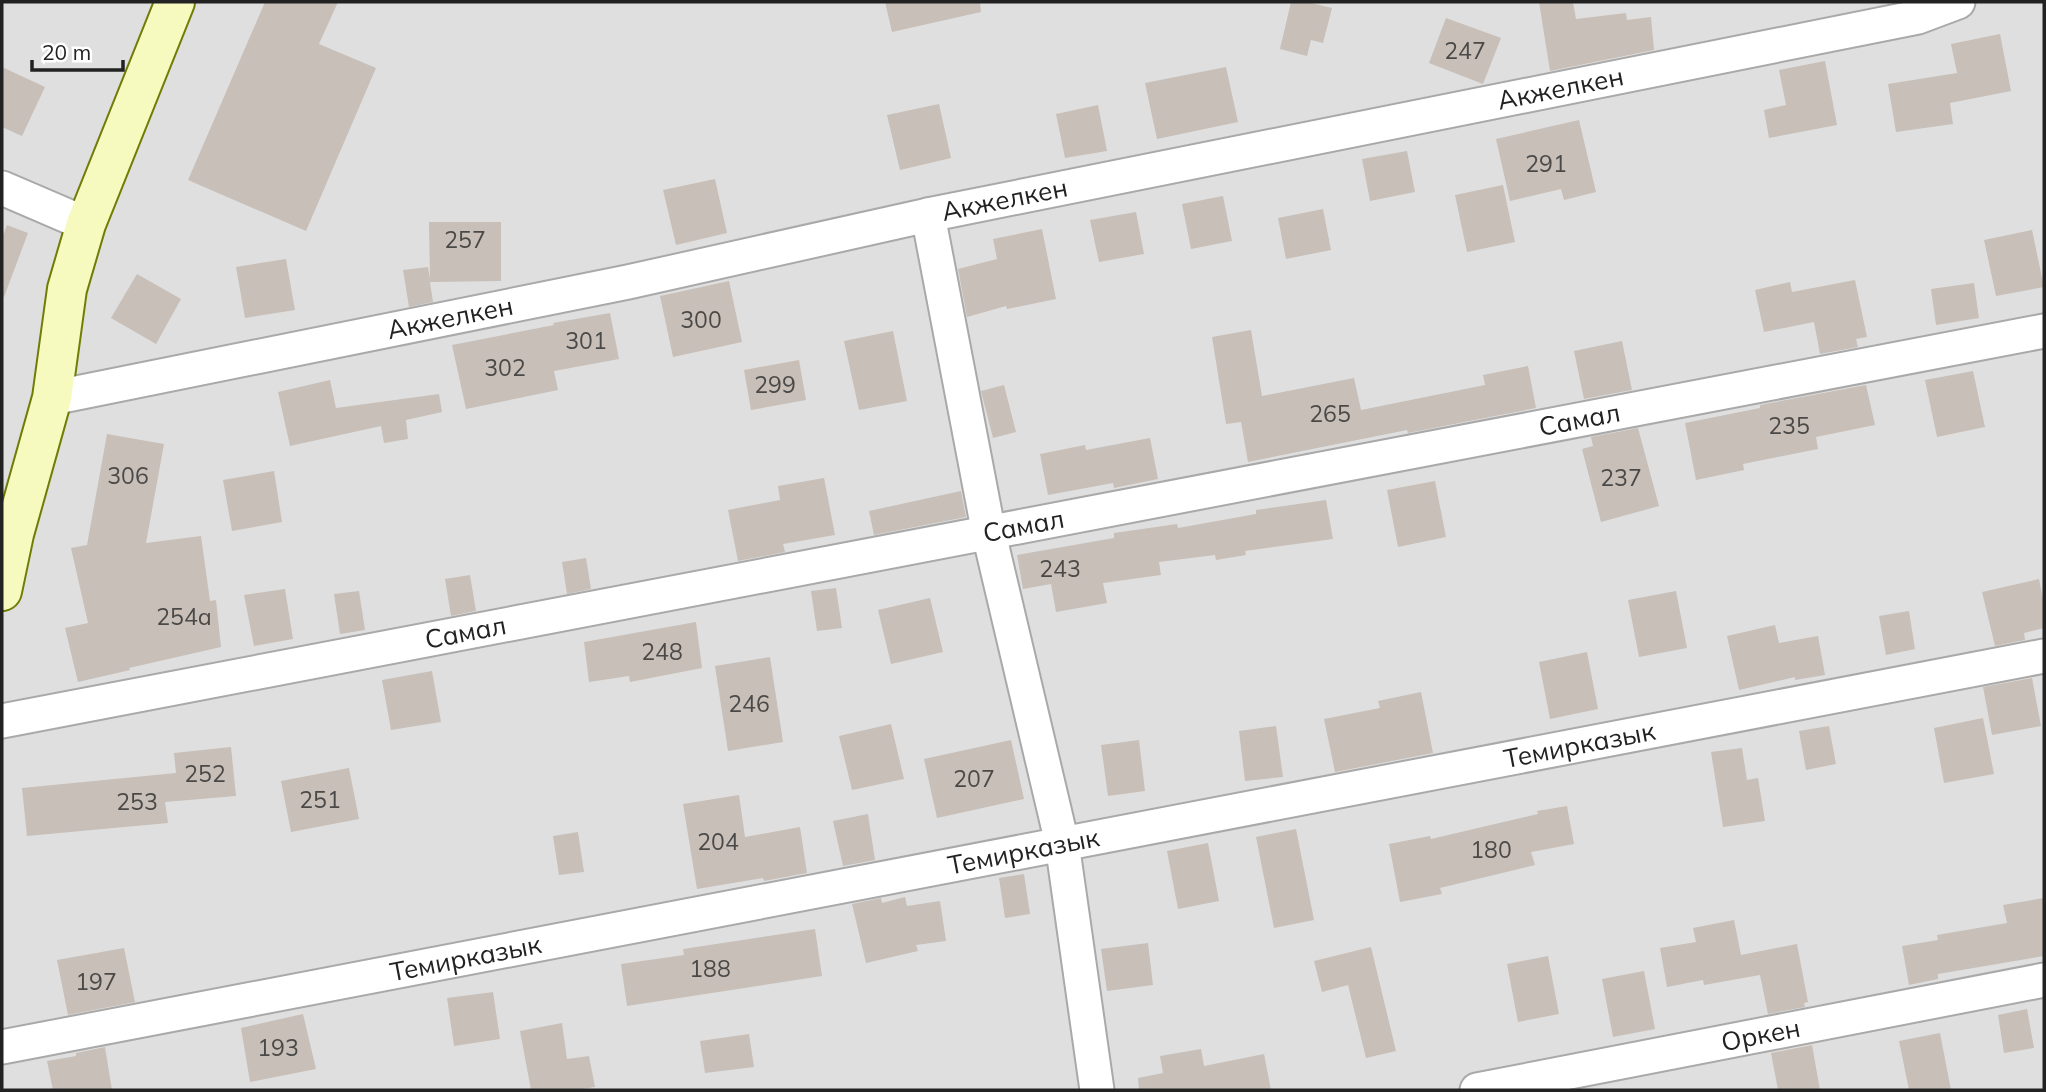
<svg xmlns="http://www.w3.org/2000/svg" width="2046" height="1092" font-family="Mulish,sans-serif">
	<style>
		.residential { fill: #e0dfdf }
		.building { fill: #c7bfb8 }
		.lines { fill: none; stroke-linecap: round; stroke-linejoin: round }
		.street-casing { stroke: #a9a9a9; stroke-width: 37 }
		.secondary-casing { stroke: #707d05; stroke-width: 42 }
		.street { stroke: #fff; stroke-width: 33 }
		.secondary { stroke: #f7fabf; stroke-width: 38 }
		.labels { text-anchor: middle; stroke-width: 7; stroke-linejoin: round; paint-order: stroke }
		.number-label { font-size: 23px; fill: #4b4948 }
		.street-label { font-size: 26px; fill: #222; stroke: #fff }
	</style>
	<rect width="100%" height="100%" fill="#f2efe9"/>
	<rect class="residential" x="2" y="2" width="2042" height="1088"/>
	<g class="building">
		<path d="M265,2H338L319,44L376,68L306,231L188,180Z"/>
		<path d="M885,2H980L981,12L892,32Z"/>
		<path d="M1291,2H1307L1332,8L1323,43L1311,40L1307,56L1280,49Z"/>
		<path d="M1539,2H1573L1576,19L1626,13L1627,20L1651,17L1654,50L1550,71Z"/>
		<path d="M1446,18L1501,38L1483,84L1429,63Z"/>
		<path d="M2000,34L2011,91L1950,103L1953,124L1896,132L1888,84L1957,73L1951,44Z"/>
		<path d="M1825,61L1837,125L1769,138L1764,110L1786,105L1779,70Z"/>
		<path d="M2,67L45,87L22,136L2,127Z"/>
		<path d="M1226,67L1238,122L1157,139L1145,83Z"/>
		<path d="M939,104L951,158L900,170L887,115Z"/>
		<path d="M1098,105L1107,151L1065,158L1056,114Z"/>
		<path d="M1579,120L1596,192L1564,200L1561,189L1510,201L1496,139Z"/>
		<path d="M1407,151L1415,192L1370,201L1362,159Z"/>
		<path d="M715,179L727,233L676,245L663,190Z"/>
		<path d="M1503,185L1515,242L1467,252L1455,195Z"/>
		<path d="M1223,196L1232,241L1191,249L1182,204Z"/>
		<path d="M1323,209L1331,250L1286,259L1278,218Z"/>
		<path d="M1136,212L1144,254L1099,262L1090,220Z"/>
		<path d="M429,222H501V281L430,282L433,302L409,307L403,270L428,267L430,279Z"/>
		<path d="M7,225L28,233L4,297L2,296V238Z"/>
		<path d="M1042,229L1056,299L1007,309L1006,306L967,317L958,269L997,259L993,239Z"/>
		<path d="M2032,230L2044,287L1996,296L1984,240Z"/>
		<path d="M286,259L295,310L245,318L236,267Z"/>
		<path d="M137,274L181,299L156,344L111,318Z"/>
		<path d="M1855,280L1867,337L1856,339L1858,347L1820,354L1814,322L1764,332L1755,290L1790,282L1792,292Z"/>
		<path d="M729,281L742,342L673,357L660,296Z"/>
		<path d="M1974,283L1979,318L1936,325L1931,289Z"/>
		<path d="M610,313L619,359L554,371L558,390L466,409L452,345L554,325L553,323Z"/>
		<path d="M1251,330L1262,396L1354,378L1361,410L1485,385L1483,375L1528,366L1536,408L1408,433L1407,430L1248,462L1241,422L1226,424L1212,337Z"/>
		<path d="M893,331L907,401L859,410L844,341Z"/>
		<path d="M1622,341L1632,390L1584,399L1574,351Z"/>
		<path d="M799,360L806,400L751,410L744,370Z"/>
		<path d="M1973,371L1985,427L1937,437L1925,380Z"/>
		<path d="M330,380L336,408L439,394L442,412L406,420L408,439L384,443L381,426L290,446L278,392Z"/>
		<path d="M1004,385L1016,432L993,438L981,391Z"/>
		<path d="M1866,385L1875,425L1816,437L1818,449L1743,464L1744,470L1696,480L1685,423L1760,408V405Z"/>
		<path d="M1638,428L1659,506L1601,522L1582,449L1593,446L1591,437Z"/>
		<path d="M107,434L164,444L146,543L201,536L210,601L216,600L221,647L129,668L130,670L78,682L65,628L88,623L71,548L87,545Z"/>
		<path d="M1150,438L1158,479L1114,488L1113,483L1048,495L1040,454L1085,445L1086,450Z"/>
		<path d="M274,471L282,522L232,531L223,480Z"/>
		<path d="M824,478L835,535L783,544L785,552L738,561L728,510L780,500L778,486Z"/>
		<path d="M1435,481L1446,537L1398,547L1387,490Z"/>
		<path d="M961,491L966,517L874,535L869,511Z"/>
		<path d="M1326,500L1333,539L1245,551L1246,555L1216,560L1215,555L1159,562L1161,575L1103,583L1107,603L1056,612L1051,584L1023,589L1017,555L1114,538V533L1177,524L1178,528L1256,514V510Z"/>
		<path d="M586,558L591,589L567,594L562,562Z"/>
		<path d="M470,575L476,611L451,616L445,579Z"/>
		<path d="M2039,579L2044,604V628L2024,633L2025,640L1995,646L1982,592Z"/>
		<path d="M836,588L842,628L817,631L811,591Z"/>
		<path d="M285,589L293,639L254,646L244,595Z"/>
		<path d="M359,591L365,630L340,634L334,594Z"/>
		<path d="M1676,591L1687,648L1639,657L1628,600Z"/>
		<path d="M930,598L943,652L891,664L878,610Z"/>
		<path d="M1909,611L1915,649L1886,655L1879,616Z"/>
		<path d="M696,622L702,668L630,682L629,676L589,682L584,642Z"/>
		<path d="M1775,625L1779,643L1818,636L1825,675L1795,680V677L1739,690L1727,636Z"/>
		<path d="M1587,652L1598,709L1550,719L1539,662Z"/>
		<path d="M770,657L783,742L728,751L715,666Z"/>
		<path d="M432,671L441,722L391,730L382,680Z"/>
		<path d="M2032,678L2041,726L1992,735L1983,687Z"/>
		<path d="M1421,692L1433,753L1335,772L1324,719L1380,708L1378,701Z"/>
		<path d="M1983,718L1994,774L1944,783L1934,728Z"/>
		<path d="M891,724L904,779L852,790L839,736Z"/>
		<path d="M1276,726L1283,777L1245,781L1239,731Z"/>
		<path d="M1829,726L1836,764L1806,770L1799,731Z"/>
		<path d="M1011,740L1024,799L937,818L924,759Z"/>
		<path d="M1139,740L1145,791L1108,796L1101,745Z"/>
		<path d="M231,747L236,796L165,802L168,823L27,836L22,788L176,773L174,753Z"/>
		<path d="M1742,748L1747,780L1758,778L1765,821L1723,827L1711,752Z"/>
		<path d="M349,768L359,819L291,832L281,781Z"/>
		<path d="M739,795L745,837L800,827L807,873L764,881L763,878L697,889L683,804Z"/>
		<path d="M1567,806L1574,844L1531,852L1535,865L1440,888L1442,894L1400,902L1389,844L1430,836L1431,839L1538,814L1537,811Z"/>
		<path d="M868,814L875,860L843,866L833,821Z"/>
		<path d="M1296,829L1314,920L1274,928L1256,837Z"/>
		<path d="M578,832L584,872L559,875L553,836Z"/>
		<path d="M1208,843L1219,901L1178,909L1167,851Z"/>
		<path d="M1024,874L1030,914L1005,918L999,878Z"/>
		<path d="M905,897L907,906L940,901L946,941L916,945L918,951L866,963L852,904L881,898L882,903Z"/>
		<path d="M2044,898V956L1938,974V979L1909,985L1902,946L1938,940L1937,935L2007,923L2003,905Z"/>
		<path d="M1734,920L1741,955L1797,944L1808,1002L1804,1003L1805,1007L1768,1014L1760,975L1704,985L1703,980L1667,987L1660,948L1696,942L1693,928Z"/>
		<path d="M815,929L822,976L627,1006L621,964L684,955L683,949Z"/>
		<path d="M1148,943L1153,985L1107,991L1101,949Z"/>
		<path d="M1371,947L1396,1051L1366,1058L1348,985L1322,992L1314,961Z"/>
		<path d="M124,948L135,1002L68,1015L57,960Z"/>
		<path d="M1548,956L1559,1014L1518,1022L1507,964Z"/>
		<path d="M1644,971L1655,1029L1613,1037L1602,979Z"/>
		<path d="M493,992L500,1039L454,1046L447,998Z"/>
		<path d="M2027,1009L2034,1048L2004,1053L1998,1015Z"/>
		<path d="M303,1014L316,1069L250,1082L241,1028Z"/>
		<path d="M562,1023L567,1059L589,1056L595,1087L576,1090H531L520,1031Z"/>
		<path d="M1940,1033L1951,1090H1909L1899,1041Z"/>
		<path d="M749,1034L754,1067L705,1073L700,1041Z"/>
		<path d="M1812,1045L1820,1090H1778L1771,1053Z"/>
		<path d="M105,1047L112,1090H53L47,1061L76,1056V1053Z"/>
		<path d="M1201,1049L1204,1066L1264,1054L1271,1090H1139L1138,1078L1163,1073L1160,1056Z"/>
	</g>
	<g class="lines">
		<defs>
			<g id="street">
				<path d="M2,188L86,224"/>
				<path d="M928,215L989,534L1062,843L1097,1090"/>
				<path id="s1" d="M52,398L628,282L928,215L1918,17L1958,2"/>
				<path id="s2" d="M2,721L2044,331"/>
				<path id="s3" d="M2,1047L2044,656"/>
				<path id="s4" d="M1477,1090L2044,980"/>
			</g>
			<path id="secondary" d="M2,591L14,534L52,398L67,289L86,224L175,2"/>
		</defs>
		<use href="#street" class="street-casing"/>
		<use href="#secondary" class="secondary-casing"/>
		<use href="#street" class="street"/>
		<use href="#secondary" class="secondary"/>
	</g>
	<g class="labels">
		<g class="number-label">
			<text x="1465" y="59">247</text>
			<text x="1546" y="172">291</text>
			<text x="465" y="248">257</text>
			<text x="701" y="328">300</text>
			<text x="586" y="349">301</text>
			<text x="505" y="376">302</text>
			<text x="775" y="393">299</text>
			<text x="1330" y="422">265</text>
			<text x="1789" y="434">235</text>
			<text x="128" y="484">306</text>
			<text x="1621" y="486">237</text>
			<text x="1060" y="577">243</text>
			<text x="184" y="625">254а</text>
			<text x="662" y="660">248</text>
			<text x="749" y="712">246</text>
			<text x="205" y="782">252</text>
			<text x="974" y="787">207</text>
			<text x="320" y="808">251</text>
			<text x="137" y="810">253</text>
			<text x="718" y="850">204</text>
			<text x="1491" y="858">180</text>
			<text x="710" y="977">188</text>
			<text x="96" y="990">197</text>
			<text x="278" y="1056">193</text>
		</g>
		<g class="street-label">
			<text dy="9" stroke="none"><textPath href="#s1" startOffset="1540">Акжелкен</textPath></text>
			<text dy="9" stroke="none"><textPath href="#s1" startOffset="973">Акжелкен</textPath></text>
			<text dy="9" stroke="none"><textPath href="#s1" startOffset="406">Акжелкен</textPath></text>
			<text dy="9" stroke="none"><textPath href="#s2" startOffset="1606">Самал</textPath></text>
			<text dy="9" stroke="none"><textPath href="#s2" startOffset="1040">Самал</textPath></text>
			<text dy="9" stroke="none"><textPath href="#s2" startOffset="472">Самал</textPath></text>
			<text dy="9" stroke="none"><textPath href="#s3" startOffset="1606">Темирказык</textPath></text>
			<text dy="9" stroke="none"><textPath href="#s3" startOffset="1040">Темирказык</textPath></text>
			<text dy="9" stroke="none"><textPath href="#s3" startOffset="472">Темирказык</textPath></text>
			<text dy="9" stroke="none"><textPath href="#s4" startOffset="289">Оркен</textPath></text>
		</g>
	</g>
	<rect width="2046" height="1092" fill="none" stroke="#222222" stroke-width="7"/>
	<path d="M32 60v10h91v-10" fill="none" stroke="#222222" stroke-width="3.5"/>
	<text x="42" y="60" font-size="21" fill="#222222" stroke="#ffffff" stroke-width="5" paint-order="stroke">20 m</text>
</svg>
